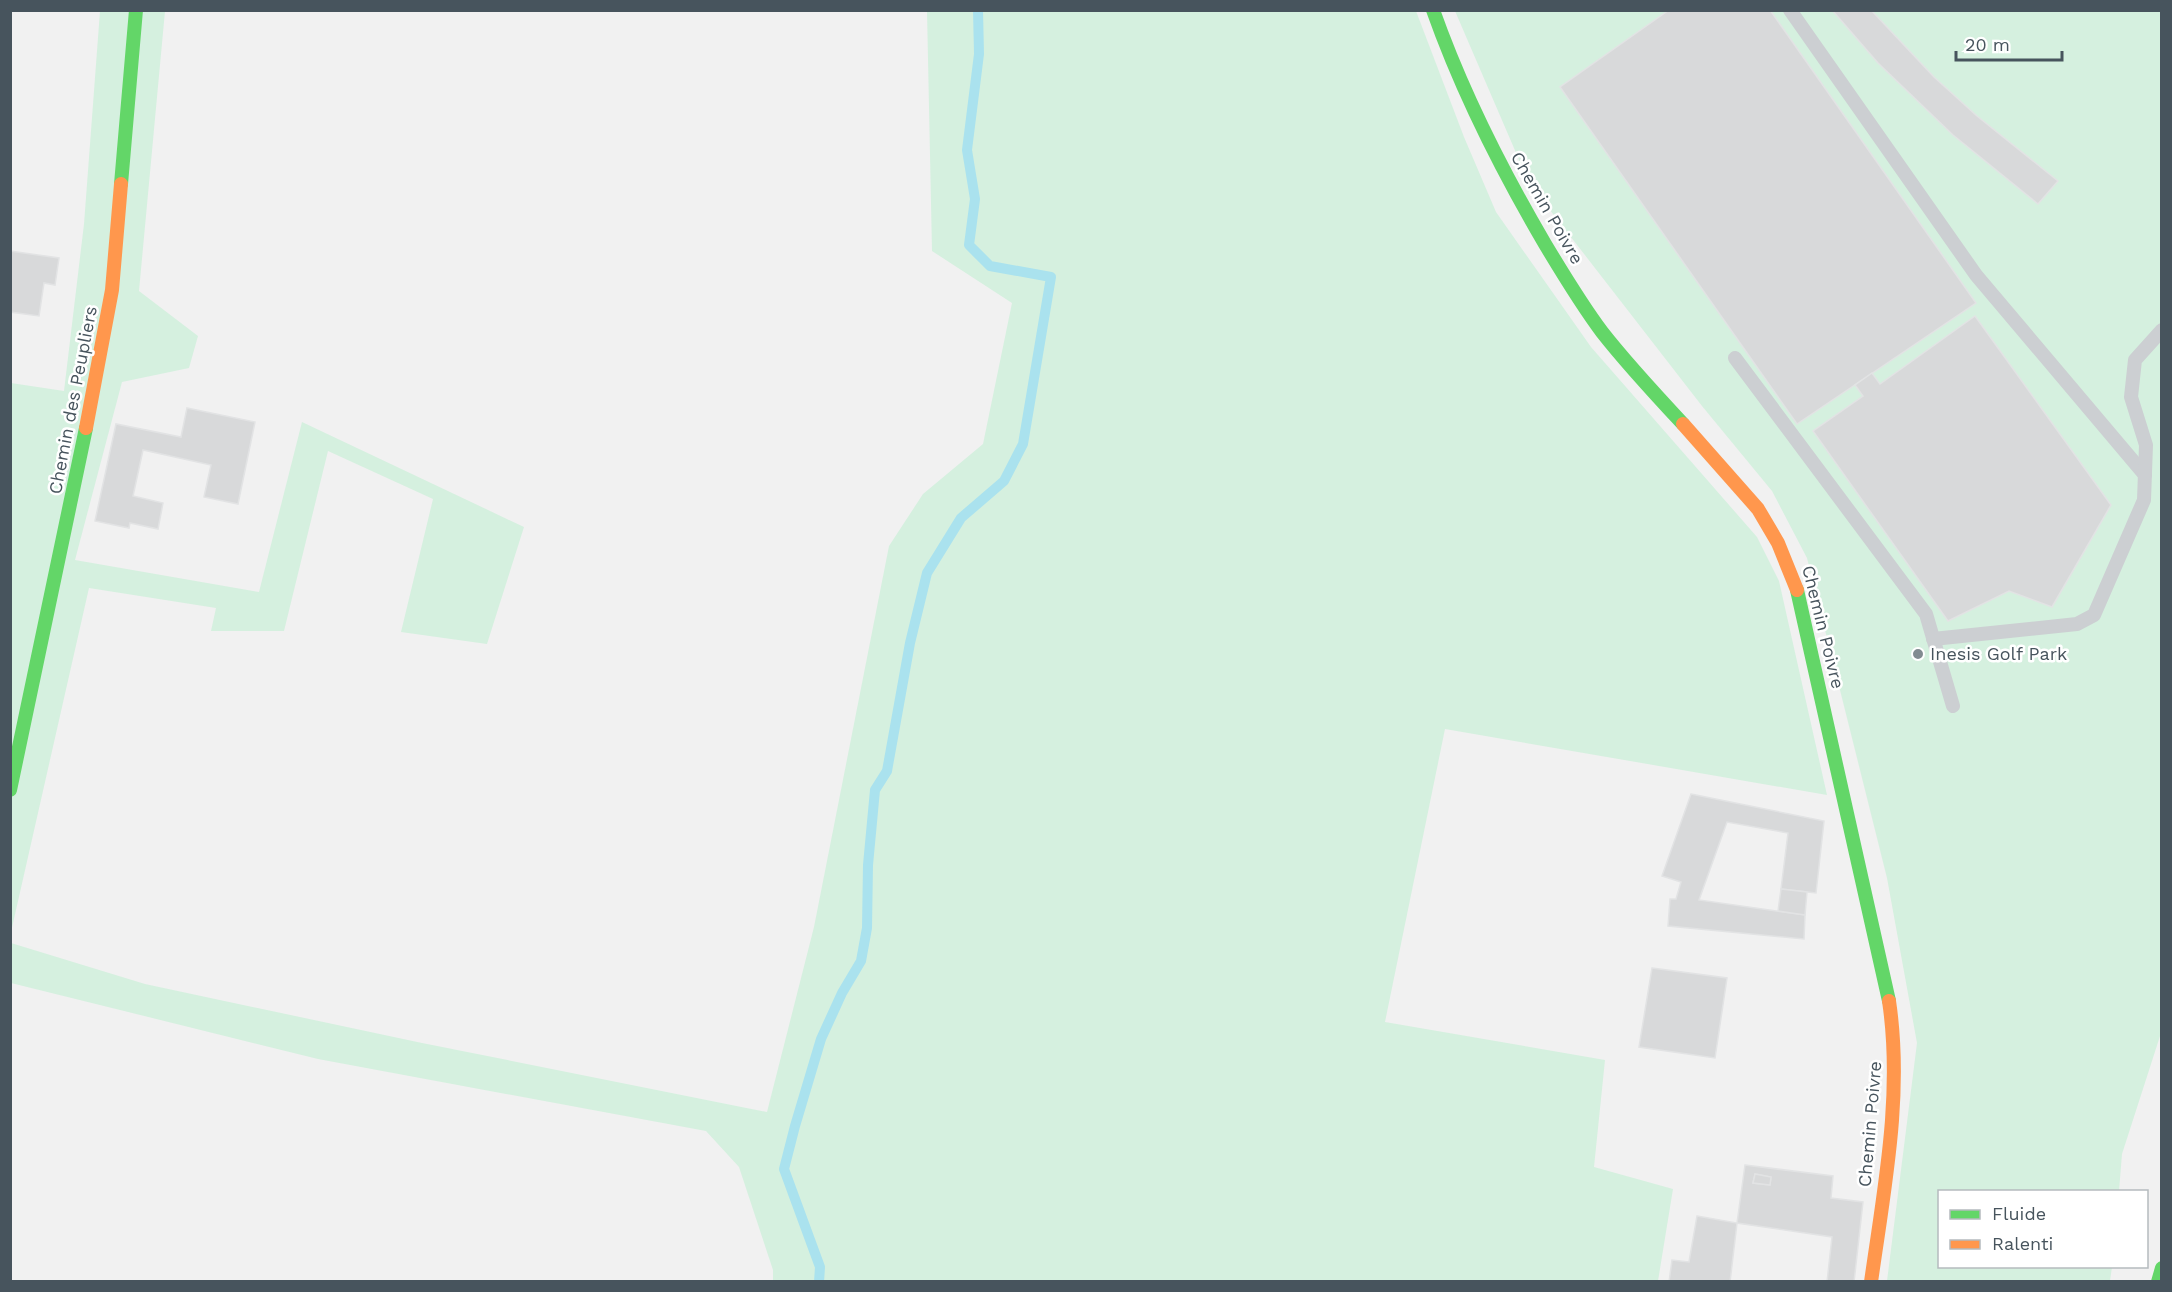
<svg xmlns="http://www.w3.org/2000/svg" width="2172" height="1292" font-family="'Work Sans',sans-serif">
	<style>
		.green { fill: #d5f0df }
		.lines { fill: none; stroke-linecap: round; stroke-linejoin: round }
		.stream { stroke: #aae2ee; stroke-width: 10 }
		.building { fill: #d8d9da; stroke: #e2e3e4; stroke-width: 1.5; fill-rule: evenodd }
		.lane { stroke: #cccfd2; stroke-width: 14 }
		.fast { stroke: #63d668; stroke-width: 14 }
		.slow { stroke: #ff974d; stroke-width: 14 }
		.poi-dot { fill: #828b91; stroke: #fff; stroke-width: 2 }
		.labels { text-anchor: middle; stroke-width: 5; stroke-linejoin: round; paint-order: stroke }
		.street-label { font-size: 18px; fill: #47545d; stroke: #fff }
		.poi-label { font-size: 18px; fill: #47545d; stroke: #fff; text-anchor: start }
	</style>
	<rect width="100%" height="100%" fill="#f1f1f1"/>
	<g class="green">
		<path d="M100,11H165L139,291L198,336L189,368L122,382L75,560L259,592L302,422L524,527L487,644L401,632L433,499L328,451L284,631H211L216,608L89,588L11,932V383L64,391L84,224Z"/>
		<path d="M927,11H1416L1464,137L1496,212L1591,347L1757,537L1779,581L1827,795L1445,729L1385,1022L1605,1060L1594,1167L1673,1189L1658,1281H773V1270L739,1167L706,1131L318,1059L11,983V943L145,984L422,1043L767,1112L814,927L889,546L923,494L983,444L1012,303L932,251Z"/>
		<path d="M1455,11H2161V1033L2122,1154L2119,1191L1940,1192V1266L2112,1267L2110,1281H1887L1917,1043L1887,878L1807,558L1772,491L1702,406L1529,183Z"/>
	</g>
	<g class="lines">
		<path class="stream" d="M819,1282L820,1267L784,1169L795,1126L821,1039L842,993L861,961L867,928L868,865L875,790L887,771L910,643L927,573L961,518L1004,481L1023,444L1051,277L990,266L969,245L975,199L967,150L979,54L978,10"/>
	</g>
	<g class="building">
		<path d="M1669,10H1770L1976,303L1797,424L1560,87Z"/>
		<path d="M1832,10H1871L1934,77L1977,116L2058,181L2038,204L1953,135L1878,63Z"/>
		<path d="M10,251L59,258L55,285L44,283L39,316L10,312Z"/>
		<path d="M1975,316L2111,505L2052,607L2009,591L1948,621L1813,431L1863,396L1855,385L1872,373L1880,384Z"/>
		<path d="M187,408L255,422L238,504L204,497L211,465L143,450L133,496L163,503L158,529L130,523L129,528L95,521L116,424L181,437Z"/>
		<path d="M1691,794L1824,821L1816,893L1781,889L1788,833L1727,822L1699,900L1805,915L1804,939L1668,926L1670,899H1676L1681,882L1662,876Z"/>
		<path d="M1781,889L1807,892L1805,915L1778,911Z"/>
		<path d="M1652,968L1727,978L1715,1058L1639,1047Z"/>
		<path d="M1745,1165L1833,1176L1831,1198L1863,1202L1854,1282H1827L1832,1237L1737,1223ZM1755,1174L1771,1177L1770,1185L1753,1183Z"/>
		<path d="M1755,1174L1771,1177L1770,1185L1753,1183Z"/>
		<path d="M1697,1216L1737,1223L1730,1282H1669L1672,1260L1689,1262Z"/>
	</g>
	<g class="lines">
		<g class="lane">
			<path d="M1790,10L1976,275L2145,475"/>
			<path d="M1735,358L1926,614L1953,706"/>
			<path d="M1933,639L2077,624L2094,615L2144,500L2146,445L2131,397L2135,360L2162,330"/>
		</g>
		<g class="fast">
			<path d="M1433,10C1462,92 1501,169 1545,244C1563,274 1581,304 1602,332C1627,364 1655,394 1683,424"/>
			<path d="M121,184L136,10"/>
			<path d="M1797,590L1889,1001"/>
			<path d="M10,790L86,428"/>
			<path d="M2158,1282L2162,1268"/>
		</g>
		<g class="slow">
			<path d="M1683,424L1758,509L1778,543L1797,590"/>
			<path d="M86,428L112,290L121,184"/>
			<path d="M1871,1282C1884,1189 1903,1095 1889,1001"/>
		</g>
	</g>
	<circle class="poi-dot" cx="1918" cy="654" r="6"/>
	<g class="labels">
		<g class="street-label">
			<text transform="translate(1547 208) rotate(60)" y="6">Chemin Poivre</text>
			<text transform="translate(73 400) rotate(-79)" y="6">Chemin des Peupliers</text>
			<text transform="translate(1823 627) rotate(76)" y="6">Chemin Poivre</text>
			<text transform="translate(1870 1124) rotate(-85)" y="6">Chemin Poivre</text>
		</g>
		<g class="poi-label">
			<text x="1930" y="660">Inesis Golf Park</text>
		</g>
	</g>
	<rect width="2172" height="1292" fill="none" stroke="#47545d" stroke-width="24"/>
	<rect x="1938" y="1190" width="210" height="78" fill="#ffffff" stroke="#b5bbbe" stroke-width="1.5"/>
	<rect x="1950" y="1210" width="30" height="9" fill="#63d668" stroke="#b5bbbe" stroke-width="1.5"/>
	<text x="1992" y="1220" font-size="18" fill="#47545d">Fluide</text>
	<rect x="1950" y="1240" width="30" height="9" fill="#ff974d" stroke="#b5bbbe" stroke-width="1.5"/>
	<text x="1992" y="1250" font-size="18" fill="#47545d">Ralenti</text>
	<path d="M1956 51v9h106v-9" fill="none" stroke="#47545d" stroke-width="3"/>
	<text x="1965" y="51" font-size="18" fill="#47545d" stroke="#ffffff" stroke-width="4.5" paint-order="stroke">20 m</text>
</svg>
